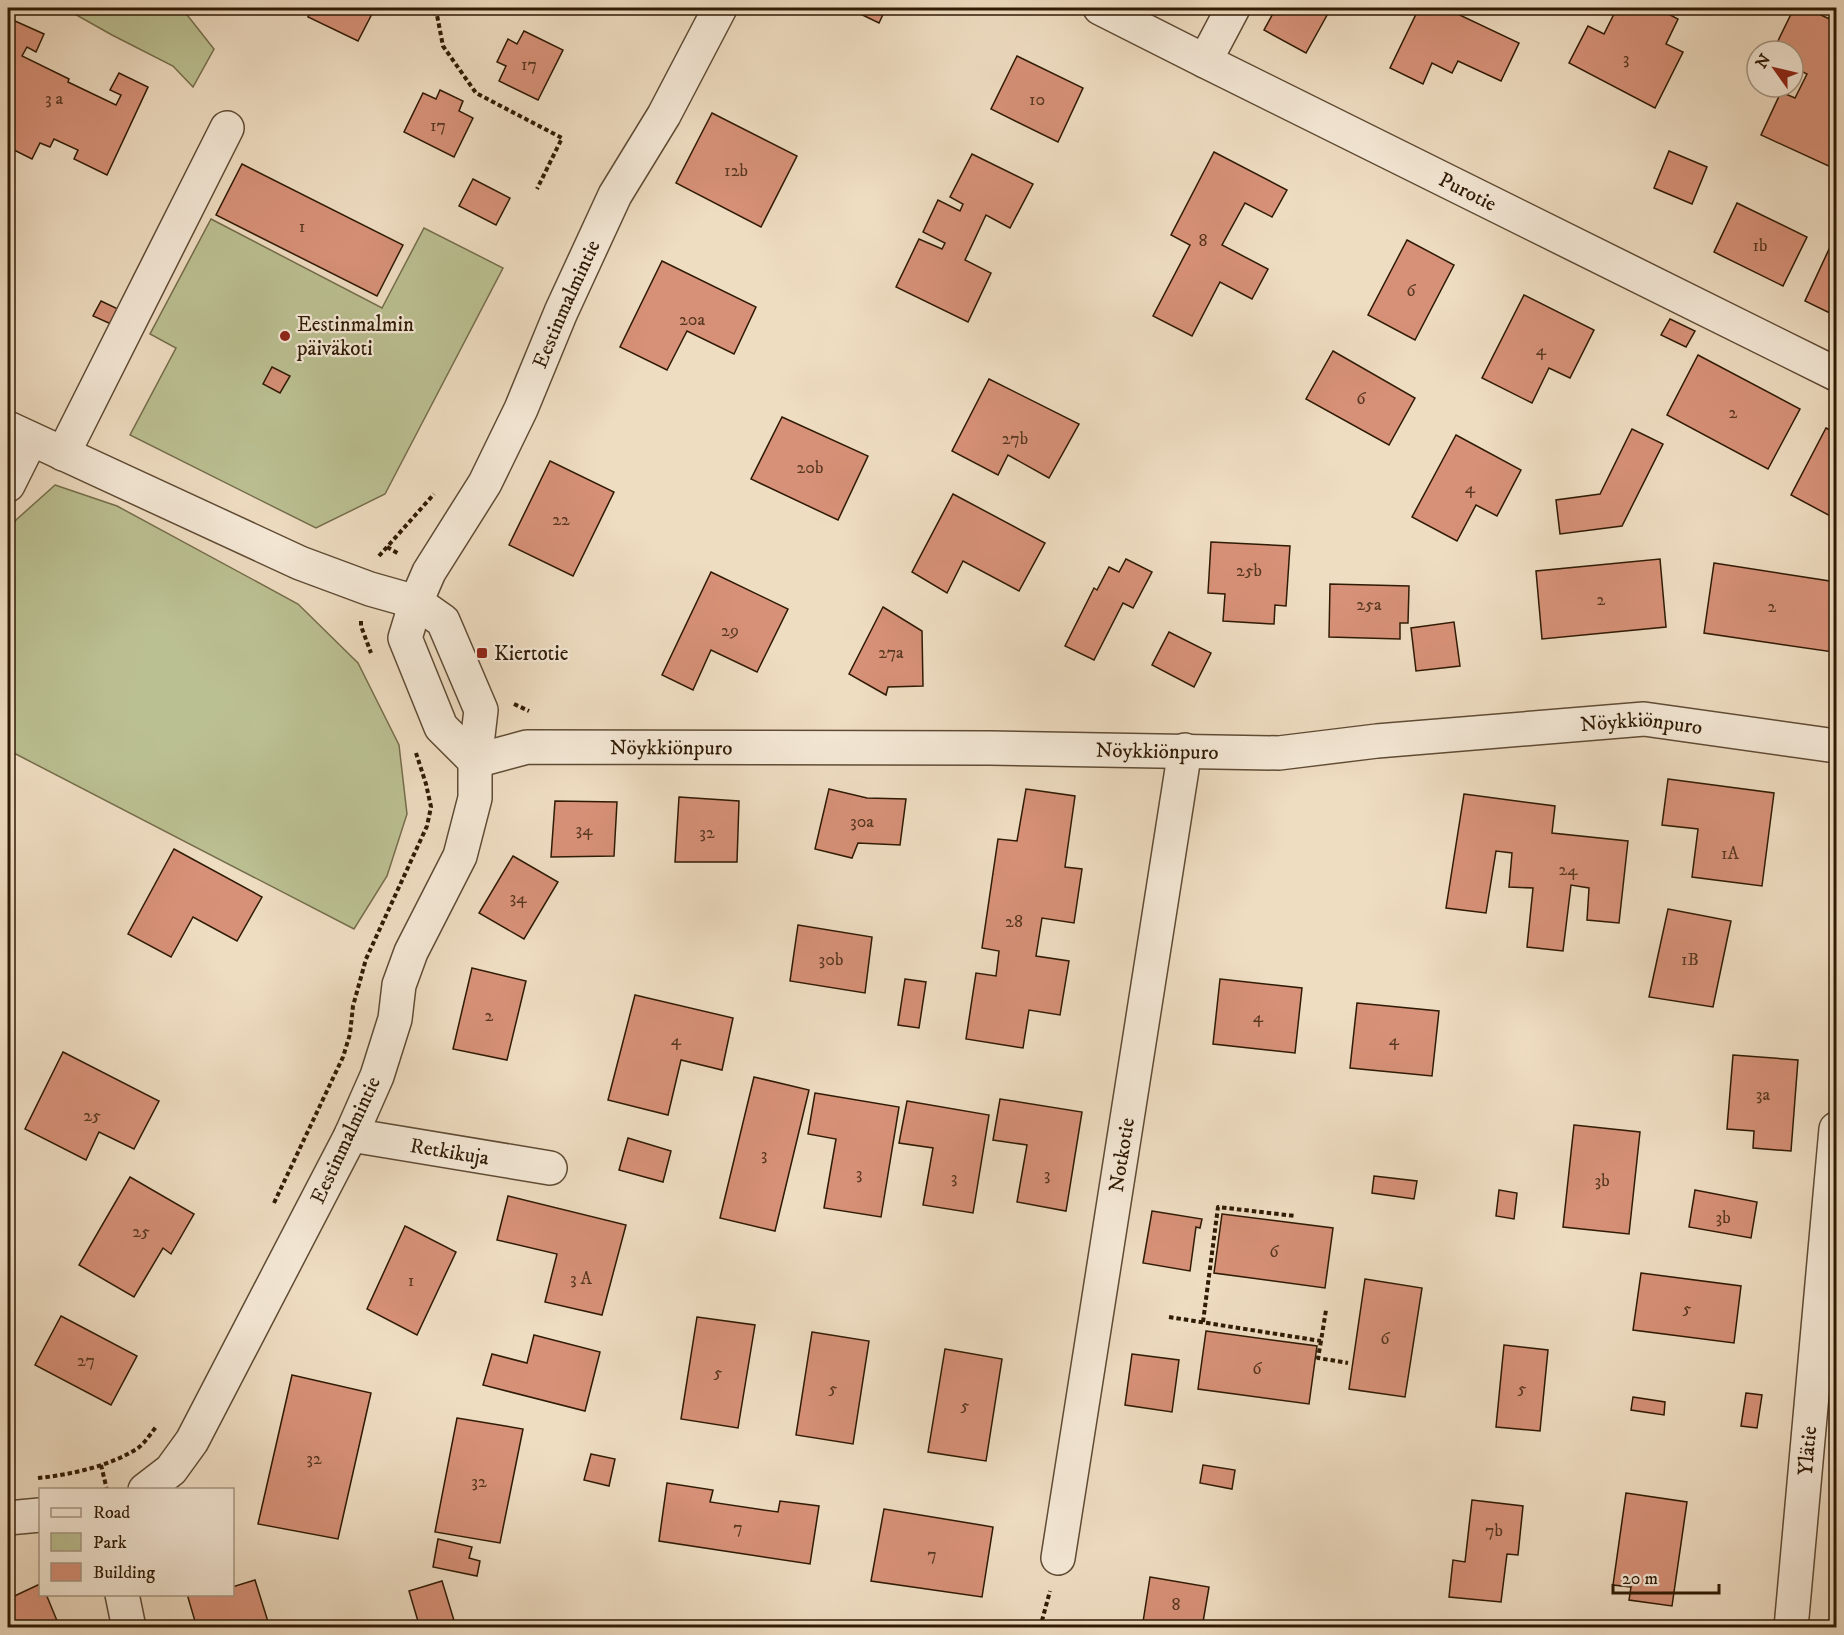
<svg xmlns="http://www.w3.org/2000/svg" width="1844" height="1635" font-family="'IM FELL DW Pica',serif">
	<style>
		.green { fill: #bbc092; stroke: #756d4b; stroke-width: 1.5 }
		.building { fill: #d79178; stroke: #2f1a04; stroke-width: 1.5 }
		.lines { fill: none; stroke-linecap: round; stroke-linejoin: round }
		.minor-casing { stroke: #5f4b34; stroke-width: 36 }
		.path { stroke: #2f1a04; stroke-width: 4; stroke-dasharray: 4.5 3; stroke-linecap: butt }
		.minor { stroke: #f5e9d7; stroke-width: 33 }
		.poi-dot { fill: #8f2418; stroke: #f5e9d7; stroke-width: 2 }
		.labels { text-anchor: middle; stroke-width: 4.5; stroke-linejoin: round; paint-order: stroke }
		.number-label { font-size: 18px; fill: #593821 }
		.street-label { font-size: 21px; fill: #2f1a04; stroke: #f5e9d7 }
		.poi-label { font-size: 21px; fill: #2f1a04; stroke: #f5e9d7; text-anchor: start }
	</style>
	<rect width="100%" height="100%" fill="#efddc2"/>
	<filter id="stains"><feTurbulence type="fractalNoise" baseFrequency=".00333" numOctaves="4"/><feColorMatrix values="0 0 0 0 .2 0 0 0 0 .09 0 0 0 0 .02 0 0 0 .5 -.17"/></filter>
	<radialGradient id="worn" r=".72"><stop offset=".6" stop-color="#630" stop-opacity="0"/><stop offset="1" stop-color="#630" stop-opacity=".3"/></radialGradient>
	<g class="green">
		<path d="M64,8H176L188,16L214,49L193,87L173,66L112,35Z"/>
		<path d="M211,219L382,308L424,228L503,268L385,494L316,528L130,435L176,348L150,334Z"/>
		<path d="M55,485L117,506L298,604L358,663L399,745L407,814L387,876L354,929L8,750V535L16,520Z"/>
	</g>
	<g class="building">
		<path d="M313,8H375L358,41L308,17Z"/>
		<path d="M848,8H886L879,23Z"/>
		<path d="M1276,8H1331L1306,53L1264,30Z"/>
		<path d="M1419,8H1445L1519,43L1501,81L1458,61L1452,73L1432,63L1423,84L1390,68Z"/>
		<path d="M1617,8H1657L1678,19L1666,44L1683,52L1655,108L1569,63L1588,26L1604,34Z"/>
		<path d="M1794,8H1806L1836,22V159L1833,168L1761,135L1781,92L1795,98L1807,74L1793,67V51H1773Z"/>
		<path d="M15,21L44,34L36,52L27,47L22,56L69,79L68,82L116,105L121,95L110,90L119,73L148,87L107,175L74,159L78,150L54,139L50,147L40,143L32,159L8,147V37Z"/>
		<path d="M524,31L563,50L538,100L499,81L506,66L497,62L508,39L517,44Z"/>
		<path d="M1017,56L1083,88L1058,142L991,109Z"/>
		<path d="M440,90L463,101L459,111L473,118L454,157L404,132L423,93L436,99Z"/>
		<path d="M712,113L797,156L761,227L676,183Z"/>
		<path d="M1669,151L1707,167L1692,204L1654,188Z"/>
		<path d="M1214,152L1287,190L1272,217L1245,203L1222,245L1268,269L1252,299L1220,282L1192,336L1153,316L1190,245L1171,235Z"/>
		<path d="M972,154L1033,184L1010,228L986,215L965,260L991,273L968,322L896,287L919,239L942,249L945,243L923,232L938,200L960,211L963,204L950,197Z"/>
		<path d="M242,164L403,245L377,296L216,215Z"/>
		<path d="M473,179L510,198L496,225L459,206Z"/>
		<path d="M1737,203L1807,237L1783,286L1714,252Z"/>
		<path d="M1836,234V316L1805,301Z"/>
		<path d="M1407,240L1454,265L1415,340L1368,315Z"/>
		<path d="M662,261L756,307L734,354L687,331L667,370L620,347Z"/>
		<path d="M1524,295L1594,330L1570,378L1549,368L1532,403L1482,378Z"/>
		<path d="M101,301L118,309L111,324L93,316Z"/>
		<path d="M1670,319L1695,331L1686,347L1661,335Z"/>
		<path d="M1333,351L1415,398L1389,445L1306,399Z"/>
		<path d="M1698,355L1800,409L1768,469L1667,415Z"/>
		<path d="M272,367L290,376L280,393L263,384Z"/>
		<path d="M989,379L1079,424L1049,478L1008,455L998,475L952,451Z"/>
		<path d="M782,417L868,456L838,520L751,479Z"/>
		<path d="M1826,428L1836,433V519L1791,495Z"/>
		<path d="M1632,429L1663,444L1622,526L1560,534L1556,500L1600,494Z"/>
		<path d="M1456,435L1521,470L1497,516L1476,505L1457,541L1412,517Z"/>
		<path d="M550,461L614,492L573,576L509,545Z"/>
		<path d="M953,494L1045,543L1019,591L963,561L947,593L912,572Z"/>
		<path d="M1211,542L1290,546L1286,606L1275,605L1274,624L1223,621L1225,594L1208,593Z"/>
		<path d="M1126,559L1152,572L1133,608L1123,603L1094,660L1065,646L1094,588L1097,590L1109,567L1119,572Z"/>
		<path d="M1660,559L1666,627L1542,639L1536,571Z"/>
		<path d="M1714,563L1836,582V631L1833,652L1704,633Z"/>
		<path d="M711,572L788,609L757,672L711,650L693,690L662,675Z"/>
		<path d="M1330,584L1409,586L1408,623H1400V639L1329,637Z"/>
		<path d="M883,607L922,631L923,686L888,687L886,695L849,674Z"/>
		<path d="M1454,622L1460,666L1416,671L1411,628Z"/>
		<path d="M1169,632L1211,653L1194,687L1152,665Z"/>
		<path d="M1668,779L1774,793L1762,886L1692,877L1698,829L1662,825Z"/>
		<path d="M829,789L867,798L906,799L900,845L858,843L852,858L815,849Z"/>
		<path d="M1026,789L1075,796L1065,867L1082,869L1074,923L1042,918L1036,956L1069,961L1060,1015L1029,1010L1023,1048L966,1039L976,973L996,976L999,951L982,948L998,839L1017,841Z"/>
		<path d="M1464,794L1555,806L1552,833L1628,841L1619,923L1587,920L1589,888L1571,885L1563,951L1527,947L1533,888L1509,887L1512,853L1496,851L1486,913L1446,908Z"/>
		<path d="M679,797L739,801L737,862H675Z"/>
		<path d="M555,801L617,802L614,856L551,857Z"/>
		<path d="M174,849L262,897L237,941L193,917L171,957L128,934Z"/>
		<path d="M513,856L558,882L524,939L479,913Z"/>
		<path d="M1668,909L1731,921L1713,1007L1649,997Z"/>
		<path d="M798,925L872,937L865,993L790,981Z"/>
		<path d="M472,968L526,981L507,1060L453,1049Z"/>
		<path d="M905,979L926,982L919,1028L898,1025Z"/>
		<path d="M1220,979L1302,988L1295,1053L1213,1044Z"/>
		<path d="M635,995L733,1018L722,1070L681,1060L668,1115L608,1100Z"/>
		<path d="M1357,1003L1439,1011L1432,1076L1350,1068Z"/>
		<path d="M63,1052L159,1101L134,1149L99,1132L86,1160L25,1129Z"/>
		<path d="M1733,1055L1798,1060L1791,1151L1753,1148L1754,1131L1727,1129Z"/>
		<path d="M754,1077L809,1090L775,1231L720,1218Z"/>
		<path d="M815,1093L899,1107L881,1217L824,1208L836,1139L808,1134Z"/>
		<path d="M1000,1099L1082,1112L1066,1211L1017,1202L1027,1145L993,1140Z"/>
		<path d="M907,1101L989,1115L973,1213L923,1205L933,1148L899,1143Z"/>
		<path d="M1574,1125L1640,1132L1629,1234L1563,1227Z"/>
		<path d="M628,1138L671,1151L663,1182L619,1170Z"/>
		<path d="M1374,1176L1417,1181L1414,1199L1372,1193Z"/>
		<path d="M130,1177L194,1214L171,1254L163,1248L134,1297L79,1265Z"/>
		<path d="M1499,1190L1517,1193L1514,1219L1496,1216Z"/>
		<path d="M1695,1190L1757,1202L1751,1238L1689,1227Z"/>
		<path d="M508,1196L626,1225L602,1315L545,1302L557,1254L497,1240Z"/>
		<path d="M1152,1211L1202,1219L1200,1228L1196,1227L1190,1271L1143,1263Z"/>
		<path d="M1222,1214L1333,1228L1325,1288L1214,1273Z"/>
		<path d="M405,1226L456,1252L417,1335L367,1309Z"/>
		<path d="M1641,1273L1741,1286L1734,1343L1633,1330Z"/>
		<path d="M1365,1279L1422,1288L1405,1397L1349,1389Z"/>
		<path d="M61,1316L137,1356L111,1405L35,1365Z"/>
		<path d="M697,1317L755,1325L738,1428L681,1419Z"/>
		<path d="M1206,1331L1317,1346L1309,1404L1198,1389Z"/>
		<path d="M812,1332L869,1341L853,1444L796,1435Z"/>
		<path d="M534,1335L600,1352L585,1411L483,1385L492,1354L527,1363Z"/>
		<path d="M1504,1345L1548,1350L1540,1431L1496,1427Z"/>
		<path d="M945,1349L1002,1359L986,1461L928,1452Z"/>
		<path d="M1132,1354L1179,1360L1172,1412L1125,1405Z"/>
		<path d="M292,1375L371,1393L338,1539L258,1524Z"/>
		<path d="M1746,1393L1762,1395L1757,1428L1741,1426Z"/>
		<path d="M1633,1397L1665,1402L1664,1415L1631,1410Z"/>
		<path d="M457,1418L523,1429L500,1543L435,1532Z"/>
		<path d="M591,1454L615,1459L609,1486L584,1480Z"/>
		<path d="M1203,1465L1235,1470L1232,1489L1200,1483Z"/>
		<path d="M667,1483L713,1490L710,1502L778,1512L780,1501L819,1506L810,1564L659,1541Z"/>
		<path d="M1626,1493L1687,1502L1672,1606L1629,1600L1631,1587L1613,1585Z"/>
		<path d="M1472,1500L1523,1506L1518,1555L1507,1554L1501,1602L1449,1597L1453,1560L1465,1562Z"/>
		<path d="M884,1509L993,1527L982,1597L871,1581Z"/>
		<path d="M438,1539L472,1547L469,1558L480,1561L477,1576L433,1567Z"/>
		<path d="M1150,1577L1209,1587L1202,1628H1135L1136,1621L1143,1622Z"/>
		<path d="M255,1580L270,1628H197L187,1594H232V1587Z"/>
		<path d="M442,1581L456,1627L420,1628L409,1591Z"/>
		<path d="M40,1584V1594H46L60,1628H8V1599Z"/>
		<path d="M591,1621L592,1628H563Z"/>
	</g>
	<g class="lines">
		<defs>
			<g id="minor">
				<path id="s1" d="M1100,8L1205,61L1836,374"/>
				<path d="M1205,61L1233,8"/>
				<path d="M8,428L300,563L370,589L416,602L443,621L481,710L475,761V798L460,856L411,952L399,985L395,1019L377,1076L351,1135L192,1441L171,1470L145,1490"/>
				<path d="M63,454L227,128"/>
				<path d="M8,485L31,439"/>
				<path id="s2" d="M475,761L527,747L990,748L1279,753L1377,741L1644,719L1836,746"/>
				<path id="s3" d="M475,761L441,727L405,638L416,602L429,572L485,483L521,409L561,312L615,195L664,115L720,8"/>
				<path id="s4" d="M351,1135L550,1168"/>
				<path d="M8,1518L40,1515"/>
				<path id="s5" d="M1058,1558L1185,750"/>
				<path d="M122,1594L129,1628"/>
				<path id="s6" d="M1791,1628L1836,1129"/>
			</g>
		</defs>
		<use href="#minor" class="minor-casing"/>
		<g class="path">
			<path d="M425,8L437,15L443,46L476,93L562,138L537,189"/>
			<path d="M387,547L399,554"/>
			<path d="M379,556L434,494"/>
			<path d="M361,621V626L371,653"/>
			<path d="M514,704L529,711"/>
			<path d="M274,1203L343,1057L350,1034L353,1006L366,959L427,826L431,807L426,784L416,753"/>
			<path d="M1169,1317L1321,1341L1326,1310"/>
			<path d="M1203,1322L1218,1207L1295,1216"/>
			<path d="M1321,1341L1318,1358L1348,1363"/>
			<path d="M101,1465L107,1490"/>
			<path d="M38,1478C69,1475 111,1466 138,1448C145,1443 151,1433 156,1427"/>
			<path d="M1040,1628L1050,1591"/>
		</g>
		<use href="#minor" class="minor"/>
	</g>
	<g class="poi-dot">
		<circle cx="285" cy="336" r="6"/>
		<rect x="476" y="647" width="12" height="12" rx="3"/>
	</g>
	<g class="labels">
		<g class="number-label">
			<text x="1626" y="64">3</text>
			<text x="529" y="70">17</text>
			<text x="54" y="104">3 a</text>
			<text x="1037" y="105">10</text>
			<text x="438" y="131">17</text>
			<text x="736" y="176">12b</text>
			<text x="302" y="232">1</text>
			<text x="1203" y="246">8</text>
			<text x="1760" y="251">1b</text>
			<text x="1411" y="296">6</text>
			<text x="692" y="325">20a</text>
			<text x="1541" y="355">4</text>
			<text x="1361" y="404">6</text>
			<text x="1733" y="418">2</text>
			<text x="1015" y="444">27b</text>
			<text x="810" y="473">20b</text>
			<text x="1470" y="493">4</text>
			<text x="561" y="525">22</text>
			<text x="1249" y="576">25b</text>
			<text x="1601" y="605">2</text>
			<text x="1369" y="610">25a</text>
			<text x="1772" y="612">2</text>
			<text x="730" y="636">29</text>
			<text x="891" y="658">27a</text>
			<text x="862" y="827">30a</text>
			<text x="584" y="835">34</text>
			<text x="707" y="838">32</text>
			<text x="1730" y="859">1A</text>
			<text x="1568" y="875">24</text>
			<text x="518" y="903">34</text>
			<text x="1014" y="927">28</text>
			<text x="831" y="965">30b</text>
			<text x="1690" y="965">1B</text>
			<text x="489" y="1021">2</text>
			<text x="1258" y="1022">4</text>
			<text x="676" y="1045">4</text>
			<text x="1394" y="1045">4</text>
			<text x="1763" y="1100">3a</text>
			<text x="92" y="1121">25</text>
			<text x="764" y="1160">3</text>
			<text x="859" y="1179">3</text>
			<text x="1047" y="1180">3</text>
			<text x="954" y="1183">3</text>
			<text x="1602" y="1186">3b</text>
			<text x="1723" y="1223">3b</text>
			<text x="141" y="1237">25</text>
			<text x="1274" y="1257">6</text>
			<text x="581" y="1284">3 A</text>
			<text x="411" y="1286">1</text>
			<text x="1687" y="1314">5</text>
			<text x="1385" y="1344">6</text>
			<text x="86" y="1366">27</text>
			<text x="1257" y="1374">6</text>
			<text x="718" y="1378">5</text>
			<text x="833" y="1394">5</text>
			<text x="1522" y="1394">5</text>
			<text x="965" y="1411">5</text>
			<text x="314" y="1464">32</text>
			<text x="479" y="1487">32</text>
			<text x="738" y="1533">7</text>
			<text x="1494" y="1536">7b</text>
			<text x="932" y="1560">7</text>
			<text x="1176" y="1610">8</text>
		</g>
		<g class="street-label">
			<text dy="7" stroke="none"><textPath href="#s1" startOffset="411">Purotie</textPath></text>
			<text dy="7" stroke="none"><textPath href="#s3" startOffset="516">Eestinmalmintie</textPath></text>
			<text dy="7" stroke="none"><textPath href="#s2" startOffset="1170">Nöykkiönpuro</textPath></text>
			<text dy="7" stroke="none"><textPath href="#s2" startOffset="198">Nöykkiönpuro</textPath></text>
			<text dy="7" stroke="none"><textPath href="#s2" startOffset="684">Nöykkiönpuro</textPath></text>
			<text transform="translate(345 1140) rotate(-65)" y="7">Eestinmalmintie</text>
			<text dy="7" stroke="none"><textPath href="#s4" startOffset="100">Retkikuja</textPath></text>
			<text dy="7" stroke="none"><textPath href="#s5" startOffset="408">Notkotie</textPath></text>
			<text dy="7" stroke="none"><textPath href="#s6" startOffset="178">Ylätie</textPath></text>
		</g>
		<g class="poi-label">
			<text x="297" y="331">Eestinmalmin<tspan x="297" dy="24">päiväkoti</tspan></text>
			<text x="494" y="660">Kiertotie</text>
		</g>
	</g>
	<rect width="1844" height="1635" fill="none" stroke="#efddc2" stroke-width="30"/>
	<rect x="9" y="9" width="1826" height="1617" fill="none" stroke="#2f1a04" stroke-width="3"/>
	<rect x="15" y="15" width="1814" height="1605" fill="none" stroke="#2f1a04" stroke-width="1.5"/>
	<rect x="39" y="1488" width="195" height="108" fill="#f5e9d7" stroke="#a69683" stroke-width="1.5"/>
	<rect x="51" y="1508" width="30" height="9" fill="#f5e9d7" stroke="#a69683" stroke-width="1.5"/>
	<text x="93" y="1518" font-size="18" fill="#2f1a04">Road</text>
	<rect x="51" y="1533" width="30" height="18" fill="#bbc092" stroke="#a69683" stroke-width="1.5"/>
	<text x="93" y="1548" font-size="18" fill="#2f1a04">Park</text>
	<rect x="51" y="1563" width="30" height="18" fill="#d79178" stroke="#a69683" stroke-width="1.5"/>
	<text x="93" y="1578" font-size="18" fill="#2f1a04">Building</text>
	<g transform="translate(1775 69) rotate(304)"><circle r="28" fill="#f5e9d7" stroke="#a69683" stroke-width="1.5"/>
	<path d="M0-4.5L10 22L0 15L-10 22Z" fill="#8f2418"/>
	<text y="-9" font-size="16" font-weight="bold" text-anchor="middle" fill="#2f1a04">N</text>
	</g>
	<path d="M1613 1584v9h106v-9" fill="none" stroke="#2f1a04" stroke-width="3"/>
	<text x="1622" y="1584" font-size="18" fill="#2f1a04" stroke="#f5e9d7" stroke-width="4.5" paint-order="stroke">20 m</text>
	<rect width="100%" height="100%" filter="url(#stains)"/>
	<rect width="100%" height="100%" fill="url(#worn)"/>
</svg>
